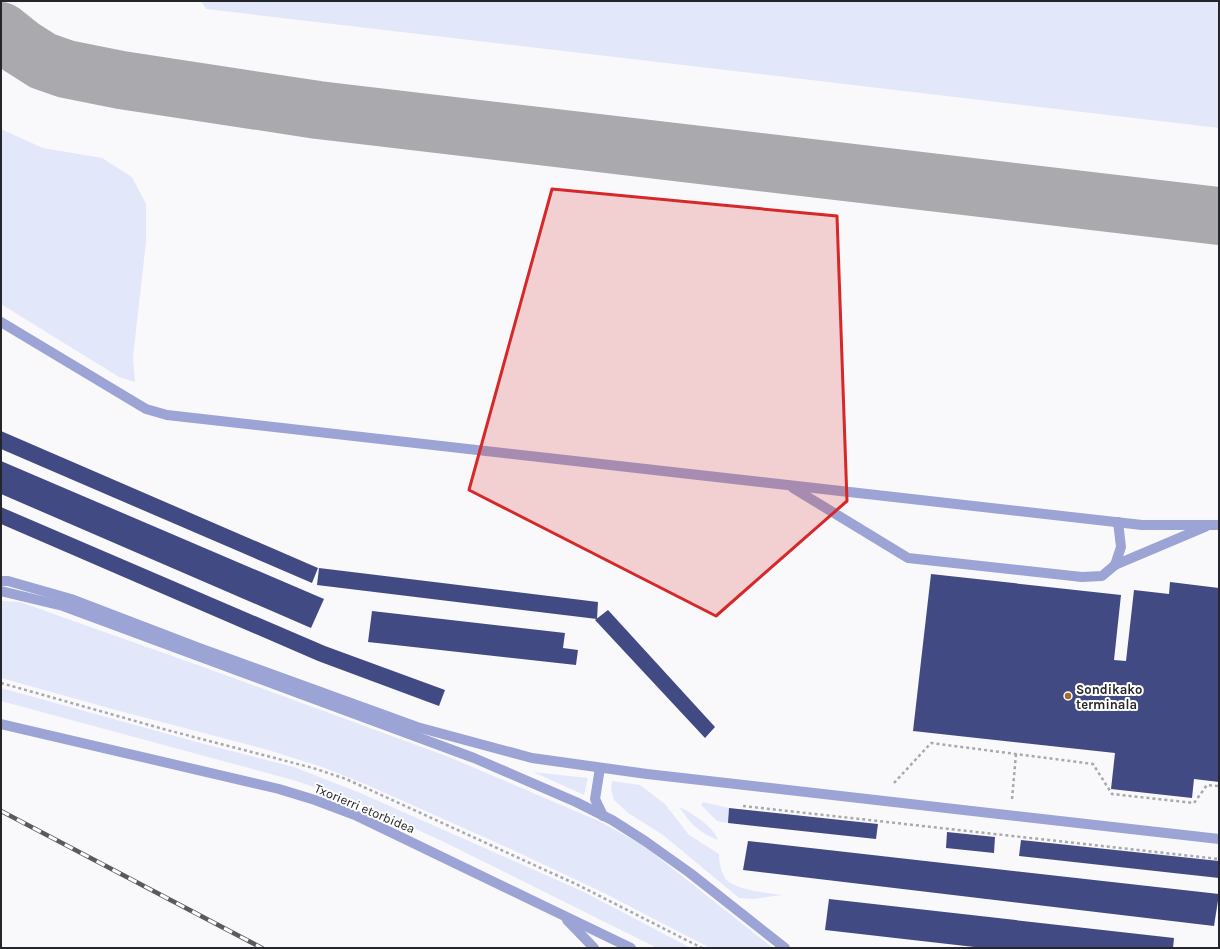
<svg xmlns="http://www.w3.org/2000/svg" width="1220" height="949" font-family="Karla,sans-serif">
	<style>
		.green { fill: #e3e7fa }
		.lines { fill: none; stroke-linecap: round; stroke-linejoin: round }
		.taxiway { stroke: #aaaaae; stroke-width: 58 }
		.building { fill: #424a84 }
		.path { stroke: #a9a9ad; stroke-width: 2.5; stroke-dasharray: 3 3; stroke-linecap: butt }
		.minor { stroke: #9ba4d4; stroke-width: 10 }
		.rail-casing { stroke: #5a5b60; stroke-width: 4.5 }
		.rail { stroke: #fff; stroke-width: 3; stroke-dasharray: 9; stroke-linecap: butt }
		.marked { fill: #d62828; fill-opacity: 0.2; stroke: #d62828; stroke-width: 3; stroke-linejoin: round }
		.poi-dot { fill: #a36a28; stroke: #fff; stroke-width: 1.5 }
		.labels { text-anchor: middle; stroke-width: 4; stroke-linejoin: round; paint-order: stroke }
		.poi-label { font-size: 13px; font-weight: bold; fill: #25262c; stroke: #fff; text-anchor: start }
		.street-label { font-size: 13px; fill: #25262c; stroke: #fff }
	</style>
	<rect width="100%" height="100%" fill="#f9f9fc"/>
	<g class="green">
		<path d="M201,1H1219V128L206,9Z"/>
		<path d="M1,129L43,148L102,158L132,177L146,204V242L133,357L135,382L119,377L1,304Z"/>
		<path d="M1,601L20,602L206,668L449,757L601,822L644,846L773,948H710L604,893L515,851L365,784L322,767L268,750L112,709L1,678Z"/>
		<path d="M1,688L204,744L294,767L358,792L584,892L691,948H657L446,843L353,800L293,780L1,701Z"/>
		<path d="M533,772L588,778L584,795Z"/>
		<path d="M612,781L640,785L665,804L689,835L719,854C719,862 721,871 725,878C733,890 769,893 782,895L754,899L739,898L663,835L628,813L614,800L611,790Z"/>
		<path d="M703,802L729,808L728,823L717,821L701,805Z"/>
		<path d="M679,807C691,812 714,827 718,840C698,832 691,824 679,807Z"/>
	</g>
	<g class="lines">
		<path class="taxiway" d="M1,31L21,47L43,61L66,69L121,80L318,110L1219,216"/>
	</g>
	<g class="building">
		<path d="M1,431L318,568L312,583L1,449Z"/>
		<path d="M1,461L324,599L311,628L1,494Z"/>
		<path d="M1,507L325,646L445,690L439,706L318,661L1,524Z"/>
		<path d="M319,568L598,602L597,619L317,585Z"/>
		<path d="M931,574L1121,595L1114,660L1126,661L1134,590L1169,594L1170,582L1219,588V782L1194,779L1192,798L1111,789L1115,753L913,731Z"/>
		<path d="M608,610L715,727L705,738L595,620Z"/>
		<path d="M372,611L565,633L563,648L578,650L576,665L368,642Z"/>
		<path d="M729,808L878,824L876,839L728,823Z"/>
		<path d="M947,832L995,837L994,853L946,848Z"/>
		<path d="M1021,840L1219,861V878L1019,856Z"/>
		<path d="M748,841L1219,894L1214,926L743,870Z"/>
		<path d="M829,899L1174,938L1173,948H983L825,930Z"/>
	</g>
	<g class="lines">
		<g class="path">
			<path d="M1,683L167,730L313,768L346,779L578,885L702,948"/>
			<path d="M894,783L931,743L1093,764L1112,794L1194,803L1207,785L1219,786"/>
			<path d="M1012,799L1016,754"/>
			<path d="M743,806L1219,859"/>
		</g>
		<g class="minor">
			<path d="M1,322L146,409L167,415L1142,525H1219"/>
			<path d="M793,488L908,558L1082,577L1102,576L1115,565L1121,547L1118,522"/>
			<path d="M1115,565L1205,527"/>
			<path d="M1,581H8L71,599L199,648L417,727L532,758L647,774L1219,839"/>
			<path d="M1,591L63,606L474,758L576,802L612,820L645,841L690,873L785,948"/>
			<path d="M1,724L279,789L315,800L355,815L631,948"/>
			<path d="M600,768L595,799L603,816"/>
			<path d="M567,920L594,948"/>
		</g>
		<defs>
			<path id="rail" d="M1,811L262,948"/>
		</defs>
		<use href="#rail" class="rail-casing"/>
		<use href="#rail" class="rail"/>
	</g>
	<path class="marked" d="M552,189L837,216L847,501L716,616L469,490Z"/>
	<circle class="poi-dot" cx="1068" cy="696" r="4"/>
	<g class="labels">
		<g class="poi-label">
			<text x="1076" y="694">Sondikako<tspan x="1076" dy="15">terminala</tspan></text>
		</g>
		<g class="street-label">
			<text transform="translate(365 808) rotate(23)" y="5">Txorierri etorbidea</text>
		</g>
	</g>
	<rect width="1220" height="949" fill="none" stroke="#25262c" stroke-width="4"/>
</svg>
